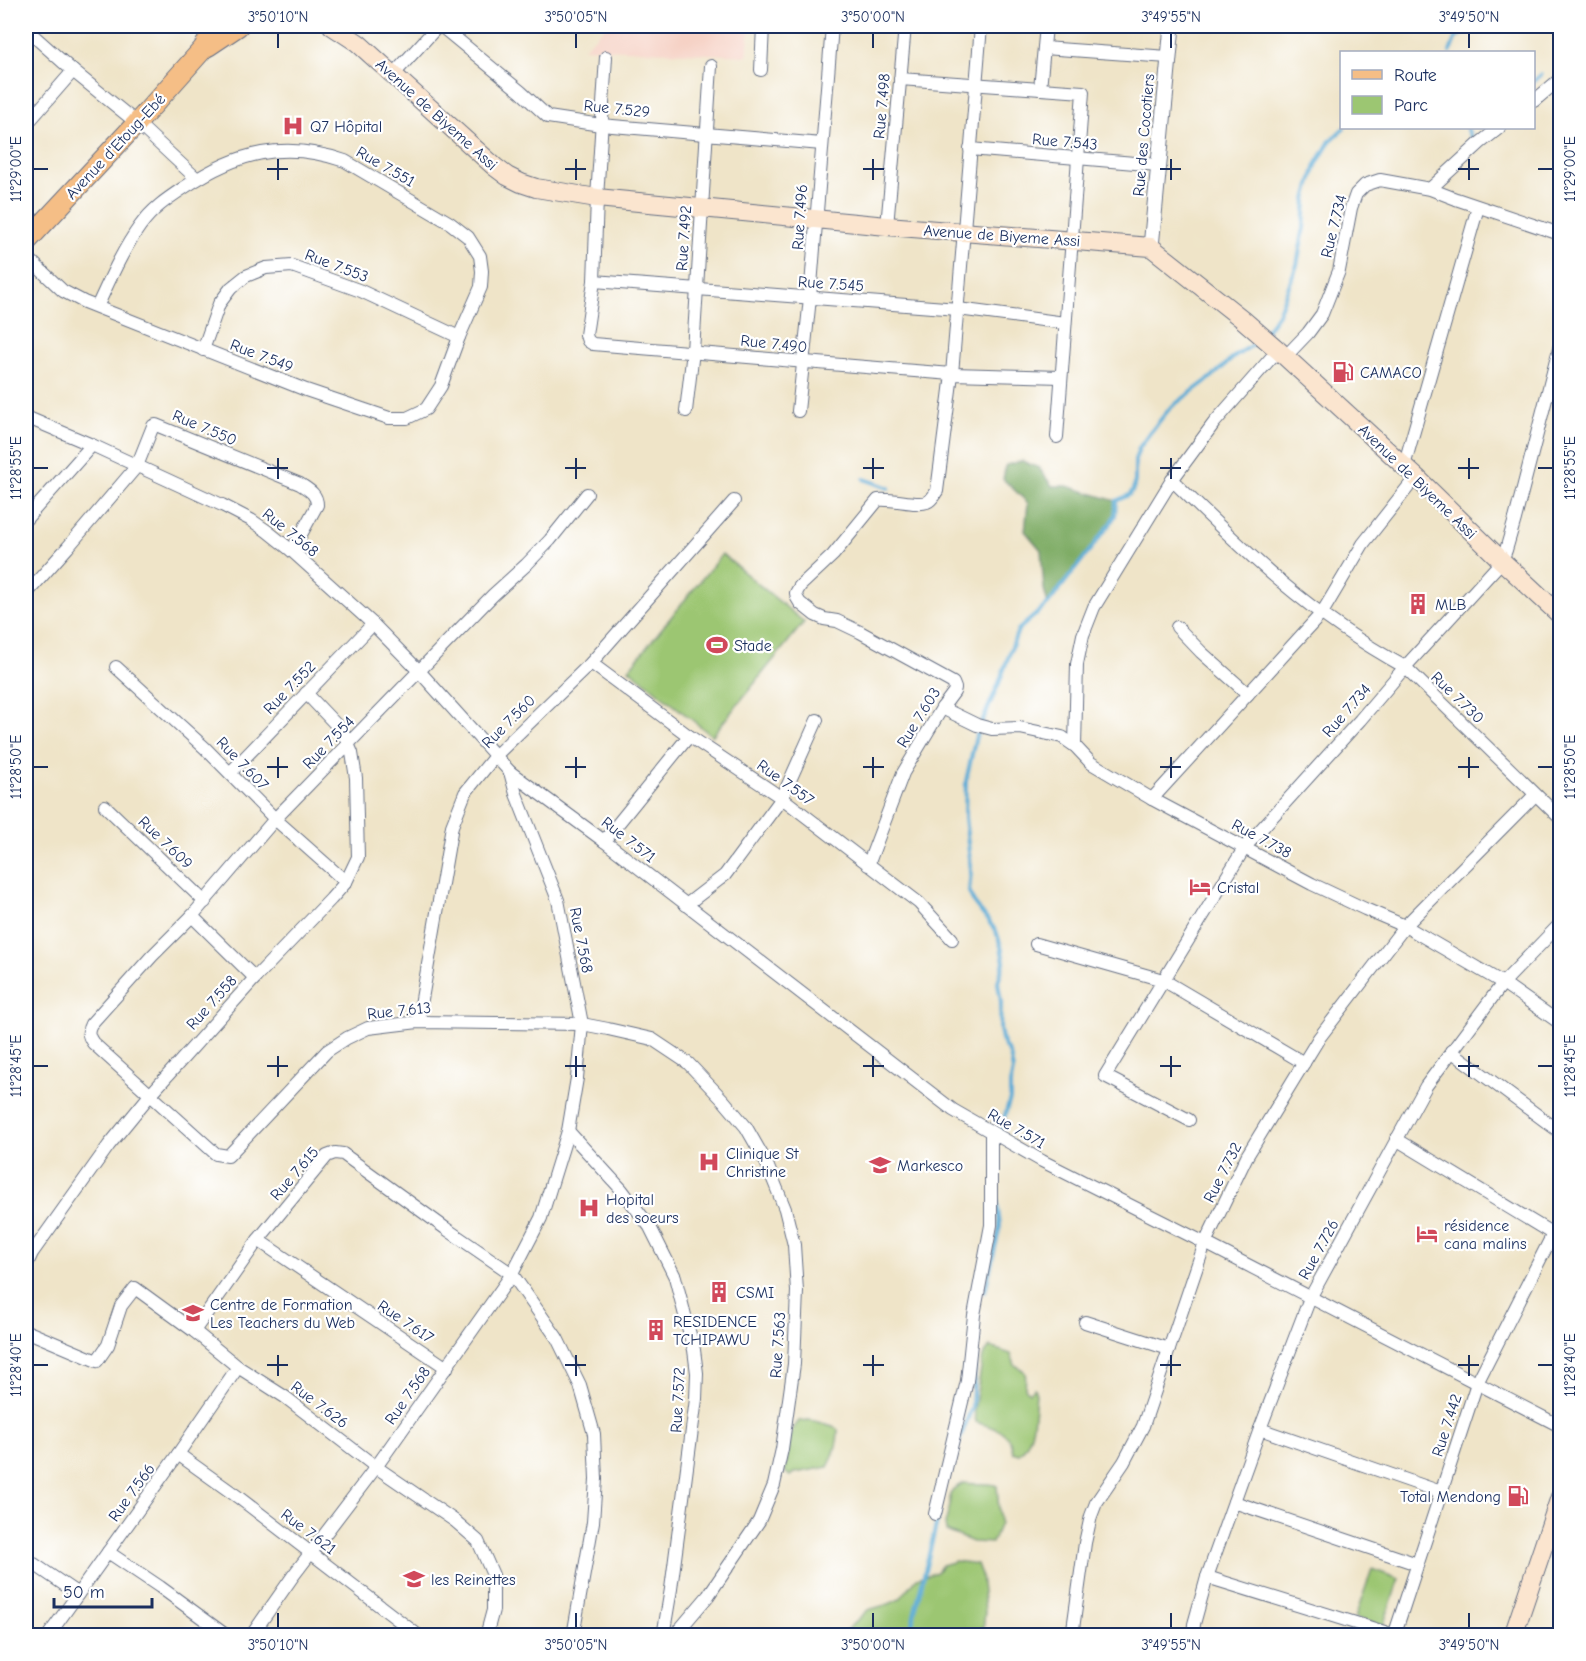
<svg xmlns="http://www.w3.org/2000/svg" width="1586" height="1661" font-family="'Comic Neue',sans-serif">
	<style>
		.built { fill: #f6d1c5 }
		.green { fill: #9cc672; stroke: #5c7a68; stroke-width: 1.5 }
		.forest { fill: #7dab64; stroke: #4c6d61; stroke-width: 1.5 }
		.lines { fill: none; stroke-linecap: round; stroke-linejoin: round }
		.stream { stroke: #5cacd6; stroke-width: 4 }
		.minor-casing { stroke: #656e83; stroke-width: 14 }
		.tertiary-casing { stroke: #656e83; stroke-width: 17 }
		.secondary-casing { stroke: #656e83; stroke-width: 20 }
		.primary-casing { stroke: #656e83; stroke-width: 22 }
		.minor { stroke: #fff; stroke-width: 12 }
		.tertiary { stroke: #fff; stroke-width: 15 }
		.secondary { stroke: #fbe5cf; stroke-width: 18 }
		.primary { stroke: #f5be86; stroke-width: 20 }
		.ticks { fill: none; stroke: #1b2f5e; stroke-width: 2 }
		.labels { text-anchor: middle; stroke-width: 4.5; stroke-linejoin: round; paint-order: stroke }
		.street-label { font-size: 16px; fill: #1b2f5e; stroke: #fff }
		.poi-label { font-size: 16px; fill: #1b2f5e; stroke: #fff; text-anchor: start }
		.neatline { fill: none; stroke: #1b2f5e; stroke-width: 2 }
		.ticks-label { font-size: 15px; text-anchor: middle; fill: #1b2f5e }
	</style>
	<rect width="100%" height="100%" fill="#fff"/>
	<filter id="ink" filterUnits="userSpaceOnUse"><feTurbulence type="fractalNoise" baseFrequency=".0167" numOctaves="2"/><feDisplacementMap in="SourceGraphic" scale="12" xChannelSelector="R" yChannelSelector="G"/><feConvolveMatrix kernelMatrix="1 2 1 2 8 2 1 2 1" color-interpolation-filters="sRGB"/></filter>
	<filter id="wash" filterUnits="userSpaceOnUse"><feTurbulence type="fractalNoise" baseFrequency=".008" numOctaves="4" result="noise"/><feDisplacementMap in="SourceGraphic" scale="24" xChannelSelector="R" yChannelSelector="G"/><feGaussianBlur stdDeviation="1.35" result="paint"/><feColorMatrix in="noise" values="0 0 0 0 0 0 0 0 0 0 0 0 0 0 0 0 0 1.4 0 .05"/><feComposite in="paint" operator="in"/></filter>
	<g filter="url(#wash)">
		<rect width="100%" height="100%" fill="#efe4c8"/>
		<path class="built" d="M606,26H750L747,56L584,48Z"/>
		<g class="green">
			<path d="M722,554L804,622L712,736L629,669Z"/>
			<path d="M990,1347L1011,1354L1015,1365C1028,1372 1026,1374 1025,1388L1029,1392L1034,1388L1036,1394C1034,1412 1035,1443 1018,1454L1013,1452C1009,1429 996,1429 976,1422L974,1411L983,1356Z"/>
			<path d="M810,1420L833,1426L838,1430C838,1442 834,1456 828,1467L795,1473L790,1476L785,1472L792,1430L799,1421Z"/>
			<path d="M963,1483C974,1485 990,1482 997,1486L1000,1523L992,1543L973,1542L946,1531L945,1524L950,1506V1494L953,1489Z"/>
			<path d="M955,1561L977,1564L981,1575L985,1610L983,1635H841L868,1610L889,1604L900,1599L917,1578L937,1572L942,1565Z"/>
			<path d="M1372,1569L1399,1579L1383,1626L1355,1618Z"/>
		</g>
		<path class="forest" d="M1022,461L1039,468L1052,486H1067L1116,501L1115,515L1110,524L1048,604L1044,589L1041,550L1025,531L1028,503L1003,479L1006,465Z"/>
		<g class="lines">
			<g class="stream">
				<path d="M1450,52L1455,39L1459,35L1484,26"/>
				<path d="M1534,81L1541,75"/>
				<path d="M1467,128L1474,144"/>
				<path d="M1265,332L1278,314L1297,265L1304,227L1306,199L1316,165L1330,141L1344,128"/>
				<path d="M864,479L889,488"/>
				<path d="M999,1134L1010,1099V1084L1013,1071L1010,1054L1003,1044L1000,1029L1001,1002L998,982L1004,962L1001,946L996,931L974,903L969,892L971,870L965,817L966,781L976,736L999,683L1018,630L1048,604L1110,524L1115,515L1116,501L1129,495L1133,490L1135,481V460L1139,448L1149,434L1170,408L1213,376L1234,357L1258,341"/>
				<path d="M985,1291L1000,1226L997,1201"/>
				<path d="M957,1446L972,1407L975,1357"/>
				<path d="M909,1636L938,1517"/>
			</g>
		</g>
	</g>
	<g filter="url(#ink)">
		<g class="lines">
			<defs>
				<g id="minor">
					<path d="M441,26L521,92L548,117L601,125L822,144"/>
					<path d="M26,29L73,71L137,123L197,179"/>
					<path d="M1044,48L1168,57"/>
					<path d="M606,57L597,198L594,281L586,335L588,341L593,344C712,353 832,365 952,374L981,26"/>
					<path d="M761,70L763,26"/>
					<path d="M393,75L438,26"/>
					<path d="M900,79L1083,92L1057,437"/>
					<path d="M1040,89L1046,26"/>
					<path d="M1534,101L1560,79"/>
					<path d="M26,125L73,71"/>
					<path d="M970,149L1158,165"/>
					<path d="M1430,189L1480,143L1499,128"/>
					<path d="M887,226L905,26"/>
					<path d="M26,256L63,291L84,302L306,390L389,418H407L426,409L441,386L459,337L481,287L482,271L480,256L468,237L450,223L345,161C285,140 237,152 185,187C167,199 153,208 140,226C122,251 110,279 97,307"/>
					<path d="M594,281L958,309L1065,323"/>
					<path d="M203,350L219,304L231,288L246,276L266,268L292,266L361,291L459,337"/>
					<path d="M1285,357L1308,333L1322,314L1339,271L1351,208L1356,194L1365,185L1380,180L1430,189L1456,199L1560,234"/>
					<path d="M686,411L693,351L711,66"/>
					<path d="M798,411L810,298L832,26"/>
					<path d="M26,417L92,445L222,505L251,520L267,531L292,551L373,624L419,671L510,772L516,794L558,900L582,1024L577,1078L568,1131L541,1218L512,1274L376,1467L293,1576L251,1636"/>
					<path d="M1404,466L1478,207"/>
					<path d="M1172,480C1207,514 1242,549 1280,581C1318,613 1361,643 1405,667L1560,818"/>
					<path d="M587,494L550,540L526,565L493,595L275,819L192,916L152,956L91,1024C87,1031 88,1036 93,1043L216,1154L228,1156L327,1051L347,1038L368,1028L418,1022L582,1024L608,1029L652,1039L688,1063L724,1101L746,1127L766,1162L785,1209L794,1245L797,1291L794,1364L782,1449L774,1485L759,1521L708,1596L674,1636"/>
					<path d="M26,519L92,445"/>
					<path d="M26,594L68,547L137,466L153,426L156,425L300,484C309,490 317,494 317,505L292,551"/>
					<path d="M1177,627L1201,652L1248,694"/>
					<path d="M591,663L689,736L782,798L919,903L952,939"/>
					<path d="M116,667L205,748L275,819L346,882"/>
					<path d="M942,708L977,725L992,729L1020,728L1062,737L1075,746L1091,763L1152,799L1312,884L1365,909L1405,926L1503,983L1560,1023"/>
					<path d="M1075,746L1077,664L1083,635L1094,607L1172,480L1214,423L1278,350"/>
					<path d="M510,772L604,841L953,1110L1042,1161L1205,1243L1560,1426"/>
					<path d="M230,773L373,624"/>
					<path d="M1152,799L1322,613L1363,544L1416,477"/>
					<path d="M105,806L205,902"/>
					<path d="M604,841L689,736"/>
					<path d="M868,865L903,773L942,708L954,692L955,688L953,683L860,632L837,621L824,619L815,615L800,603L797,598L796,593L800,586L833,555L878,500C893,498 916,506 927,502C932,500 934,495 937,491L952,374L1061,377"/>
					<path d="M686,905L725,875L782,798L817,720"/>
					<path d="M192,916L255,978"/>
					<path d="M1036,944L1163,980L1304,1063"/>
					<path d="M418,1022L452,826L465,793L495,756L591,663L734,501"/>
					<path d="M1451,1051L1560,1132"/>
					<path d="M1189,1120L1105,1076L1245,847L1360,720L1405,667L1502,561L1506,550L1515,519L1560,345"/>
					<path d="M568,1131L622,1190L650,1227L675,1277L694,1350L697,1373L696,1399L671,1589L663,1636"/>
					<path d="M258,1240L447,1368"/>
					<path d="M26,1266L32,1253L109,1145L150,1095L255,978L331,899L346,882L358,857L356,778L352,753L343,732L306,693"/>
					<path d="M1085,1322L1169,1349"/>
					<path d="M26,1331L97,1361L108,1345L121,1306L135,1288L194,1331L238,1367L285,1397L376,1467L455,1521L478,1541L493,1575V1610L486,1636"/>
					<path d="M194,1331L258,1240L327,1156L335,1153L343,1154L445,1228L512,1274L557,1338L580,1385L594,1434L596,1479L593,1522L573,1636"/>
					<path d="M1260,1429L1441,1492"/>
					<path d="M178,1454L238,1497L419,1636"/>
					<path d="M1234,1502L1417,1564"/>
					<path d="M935,1514L967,1381L974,1315L991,1225V1132"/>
					<path d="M108,1552L160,1587L227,1636"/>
					<path d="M26,1568L31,1564H34L78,1594"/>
					<path d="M1207,1577L1394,1635"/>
					<path d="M48,1636L178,1454L238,1367"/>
					<path d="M1072,1636L1085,1543L1091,1516L1096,1503L1124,1462L1143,1426L1205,1243L1247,1156L1319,1038L1405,926L1535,795"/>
					<path d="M1193,1636L1194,1624L1207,1577L1260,1429L1310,1298L1426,1086L1503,983L1560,924"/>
					<path d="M1394,1636L1477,1383L1553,1234L1396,1139"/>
				</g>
				<path id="tertiary" d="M1151,247L1172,26"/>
				<g id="secondary">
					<path d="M332,26L358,43L495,167L507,176L521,183L536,188L597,198L887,226L1151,247L1241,318L1278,350L1416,477L1502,561L1560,615"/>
					<path d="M1513,1636L1560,1497"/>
				</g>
				<g id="primary">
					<path d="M208,46L238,26"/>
					<path d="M26,242L137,123L203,49L217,26"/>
				</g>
			</defs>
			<use href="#minor" class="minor-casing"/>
			<use href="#tertiary" class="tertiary-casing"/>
			<use href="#secondary" class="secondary-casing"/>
			<use href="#primary" class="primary-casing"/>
			<use href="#minor" class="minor"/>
			<use href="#tertiary" class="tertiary"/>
			<use href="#secondary" class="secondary"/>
			<use href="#primary" class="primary"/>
		</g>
	</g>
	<path class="ticks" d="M278,33V48M576,33V48M873,33V48M1171,33V48M1469,33V48M278,159V180M576,159V180M873,159V180M1171,159V180M1469,159V180M33,169H48M267,169H288M565,169H586M863,169H884M1160,169H1181M1458,169H1479M1538,169H1553M278,458V479M576,458V479M873,458V479M1171,458V479M1469,458V479M33,468H48M267,468H288M565,468H586M863,468H884M1160,468H1181M1458,468H1479M1538,468H1553M278,757V778M576,757V778M873,757V778M1171,757V778M1469,757V778M33,767H48M267,767H288M565,767H586M863,767H884M1160,767H1181M1458,767H1479M1538,767H1553M278,1056V1077M576,1056V1077M873,1056V1077M1171,1056V1077M1469,1056V1077M33,1066H48M267,1066H288M565,1066H586M863,1066H884M1160,1066H1181M1458,1066H1479M1538,1066H1553M278,1355V1376M576,1355V1376M873,1355V1376M1171,1355V1376M1469,1355V1376M33,1365H48M267,1365H288M565,1365H586M863,1365H884M1160,1365H1181M1458,1365H1479M1538,1365H1553M278,1613V1628M576,1613V1628M873,1613V1628M1171,1613V1628M1469,1613V1628"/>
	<defs>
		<symbol id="hospital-bare" viewBox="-9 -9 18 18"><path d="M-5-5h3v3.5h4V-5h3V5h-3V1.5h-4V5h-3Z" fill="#d1495b" stroke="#fff" stroke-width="2.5" paint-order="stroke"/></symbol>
		<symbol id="fuel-bare" viewBox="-9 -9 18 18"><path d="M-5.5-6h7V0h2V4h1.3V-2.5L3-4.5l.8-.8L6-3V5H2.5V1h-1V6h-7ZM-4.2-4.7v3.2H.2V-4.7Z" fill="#d1495b" stroke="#fff" stroke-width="2.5" paint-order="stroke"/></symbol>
		<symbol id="building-bare" viewBox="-9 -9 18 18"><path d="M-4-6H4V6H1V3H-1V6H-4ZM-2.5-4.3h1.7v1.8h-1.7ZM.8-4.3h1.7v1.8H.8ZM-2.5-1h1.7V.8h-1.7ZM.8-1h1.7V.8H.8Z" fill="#d1495b" stroke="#fff" stroke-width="2.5" paint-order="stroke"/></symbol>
		<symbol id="stadium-bare" viewBox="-9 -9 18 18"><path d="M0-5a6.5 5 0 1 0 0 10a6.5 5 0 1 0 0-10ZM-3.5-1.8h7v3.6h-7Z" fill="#d1495b" stroke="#fff" stroke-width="2.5" paint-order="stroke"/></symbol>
		<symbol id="hotel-bare" viewBox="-9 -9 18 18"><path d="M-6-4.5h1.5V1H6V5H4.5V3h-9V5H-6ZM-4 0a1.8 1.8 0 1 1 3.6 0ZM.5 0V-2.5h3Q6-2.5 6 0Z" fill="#d1495b" stroke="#fff" stroke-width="2.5" paint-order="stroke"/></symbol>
		<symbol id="school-bare" viewBox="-9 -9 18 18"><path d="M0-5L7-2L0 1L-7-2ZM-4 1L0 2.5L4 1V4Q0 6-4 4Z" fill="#d1495b" stroke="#fff" stroke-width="2.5" paint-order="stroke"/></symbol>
		<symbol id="university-bare" viewBox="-9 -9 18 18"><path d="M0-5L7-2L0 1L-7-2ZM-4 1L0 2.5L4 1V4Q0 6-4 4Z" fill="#d1495b" stroke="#fff" stroke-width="2.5" paint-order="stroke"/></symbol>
	</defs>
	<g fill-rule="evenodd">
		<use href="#hospital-bare" x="278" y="111" width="30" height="30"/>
		<use href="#fuel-bare" x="1328" y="357" width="30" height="30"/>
		<use href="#building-bare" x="1403" y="589" width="30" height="30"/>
		<use href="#stadium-bare" x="702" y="630" width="30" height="30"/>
		<use href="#hotel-bare" x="1185" y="872" width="30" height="30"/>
		<use href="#hospital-bare" x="694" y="1147" width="30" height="30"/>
		<use href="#school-bare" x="865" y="1150" width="30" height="30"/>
		<use href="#hospital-bare" x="574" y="1193" width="30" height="30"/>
		<use href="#hotel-bare" x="1412" y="1219" width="30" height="30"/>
		<use href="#building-bare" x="704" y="1277" width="30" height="30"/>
		<use href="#university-bare" x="178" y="1298" width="30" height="30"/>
		<use href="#building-bare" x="641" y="1315" width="30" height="30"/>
		<use href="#fuel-bare" x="1503" y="1481" width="30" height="30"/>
		<use href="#school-bare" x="399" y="1564" width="30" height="30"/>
	</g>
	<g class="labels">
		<g class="street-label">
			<text transform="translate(881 106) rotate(-85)" y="6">Rue 7.498</text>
			<text transform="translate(617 108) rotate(6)" y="6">Rue 7.529</text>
			<text transform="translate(437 114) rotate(42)" y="6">Avenue de Biyeme Assi</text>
			<text transform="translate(1143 135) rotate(-85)" y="6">Rue des Cocotiers</text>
			<text transform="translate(1065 141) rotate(5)" y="6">Rue 7.543</text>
			<text transform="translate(115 146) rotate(-47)" y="6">Avenue d'Etoug-Ebé</text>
			<text transform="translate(386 166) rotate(30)" y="6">Rue 7.551</text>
			<text transform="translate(799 217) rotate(-86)" y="6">Rue 7.496</text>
			<text transform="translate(1333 226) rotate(-76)" y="6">Rue 7.734</text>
			<text transform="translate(1002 235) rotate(4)" y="6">Avenue de Biyeme Assi</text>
			<text transform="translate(683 238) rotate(-86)" y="6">Rue 7.492</text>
			<text transform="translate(337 265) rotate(21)" y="6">Rue 7.553</text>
			<text transform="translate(831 283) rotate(4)" y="6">Rue 7.545</text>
			<text transform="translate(774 343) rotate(6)" y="6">Rue 7.490</text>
			<text transform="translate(262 355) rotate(21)" y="6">Rue 7.549</text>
			<text transform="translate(205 427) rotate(23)" y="6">Rue 7.550</text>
			<text transform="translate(1418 481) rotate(44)" y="6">Avenue de Biyeme Assi</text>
			<text transform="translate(291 532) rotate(39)" y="6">Rue 7.568</text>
			<text transform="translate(289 687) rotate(-46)" y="6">Rue 7.552</text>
			<text transform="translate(1458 697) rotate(44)" y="6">Rue 7.730</text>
			<text transform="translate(1346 710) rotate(-49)" y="6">Rue 7.734</text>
			<text transform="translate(918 717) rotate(-58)" y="6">Rue 7.603</text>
			<text transform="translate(508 721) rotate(-45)" y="6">Rue 7.560</text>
			<text transform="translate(328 742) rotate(-46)" y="6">Rue 7.554</text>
			<text transform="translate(243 763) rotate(46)" y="6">Rue 7.607</text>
			<text transform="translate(786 782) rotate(36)" y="6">Rue 7.557</text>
			<text transform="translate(1262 838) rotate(28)" y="6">Rue 7.738</text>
			<text transform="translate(629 839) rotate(38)" y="6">Rue 7.571</text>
			<text transform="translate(166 842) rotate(44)" y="6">Rue 7.609</text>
			<text transform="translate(582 940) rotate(79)" y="6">Rue 7.568</text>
			<text transform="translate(211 1002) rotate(-48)" y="6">Rue 7.558</text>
			<text transform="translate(399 1010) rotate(-6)" y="6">Rue 7.613</text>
			<text transform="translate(1017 1128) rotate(30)" y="6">Rue 7.571</text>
			<text transform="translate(1222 1172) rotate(-63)" y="6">Rue 7.732</text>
			<text transform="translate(294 1173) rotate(-49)" y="6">Rue 7.615</text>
			<text transform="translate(1318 1249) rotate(-61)" y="6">Rue 7.726</text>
			<text transform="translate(406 1321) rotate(34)" y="6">Rue 7.617</text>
			<text transform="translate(777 1345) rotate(-86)" y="6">Rue 7.563</text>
			<text transform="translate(407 1395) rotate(-55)" y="6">Rue 7.568</text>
			<text transform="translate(677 1400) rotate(-87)" y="6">Rue 7.572</text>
			<text transform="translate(320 1404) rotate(37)" y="6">Rue 7.626</text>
			<text transform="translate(1446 1425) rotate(-72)" y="6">Rue 7.442</text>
			<text transform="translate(131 1492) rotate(-54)" y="6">Rue 7.566</text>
			<text transform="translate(309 1531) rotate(37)" y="6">Rue 7.621</text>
		</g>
		<g class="poi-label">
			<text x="310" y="132">Q7 Hôpital</text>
			<text x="1360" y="378">CAMACO</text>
			<text x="1435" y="610">MLB</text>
			<text x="734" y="651">Stade</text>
			<text x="1217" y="893">Cristal</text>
			<text x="726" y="1159">Clinique St<tspan x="726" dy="18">Christine</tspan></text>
			<text x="897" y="1171">Markesco</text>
			<text x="606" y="1205">Hopital<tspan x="606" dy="18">des soeurs</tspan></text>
			<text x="1444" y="1231">résidence<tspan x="1444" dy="18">cana malins</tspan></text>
			<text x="736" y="1298">CSMI</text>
			<text x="210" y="1310">Centre de Formation<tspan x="210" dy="18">Les Teachers du Web</tspan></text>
			<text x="673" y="1327">RESIDENCE<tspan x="673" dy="18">TCHIPAWU</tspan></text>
			<text x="1501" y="1502" text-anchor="end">Total Mendong</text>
			<text x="431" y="1585">les Reinettes</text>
		</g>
	</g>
	<rect width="1586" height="1661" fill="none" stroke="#fff" stroke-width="66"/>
	<rect x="1340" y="51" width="195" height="78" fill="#ffffff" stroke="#a4acbf" stroke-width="1.5"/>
	<rect x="1352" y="70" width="30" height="9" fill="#f5be86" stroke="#a4acbf" stroke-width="1.5"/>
	<text x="1394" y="81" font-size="18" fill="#1b2f5e">Route</text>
	<rect x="1352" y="96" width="30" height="18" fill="#9cc672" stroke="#a4acbf" stroke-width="1.5"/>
	<text x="1394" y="111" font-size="18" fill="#1b2f5e">Parc</text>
	<path d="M54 1598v9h98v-9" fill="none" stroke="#1b2f5e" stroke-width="3"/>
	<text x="63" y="1598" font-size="18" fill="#1b2f5e" stroke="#ffffff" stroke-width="4.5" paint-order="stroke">50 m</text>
	<rect x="33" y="33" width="1520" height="1595" class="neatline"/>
	<g class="ticks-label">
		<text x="278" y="22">3°50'10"N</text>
		<text x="576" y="22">3°50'05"N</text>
		<text x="873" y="22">3°50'00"N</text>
		<text x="1171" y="22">3°49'55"N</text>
		<text x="1469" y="22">3°49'50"N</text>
		<text transform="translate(1570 169) rotate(-90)" y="5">11°29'00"E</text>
		<text transform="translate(16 169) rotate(-90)" y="5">11°29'00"E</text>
		<text transform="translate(1570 468) rotate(-90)" y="5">11°28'55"E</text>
		<text transform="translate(16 468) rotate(-90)" y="5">11°28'55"E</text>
		<text transform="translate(1570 767) rotate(-90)" y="5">11°28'50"E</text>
		<text transform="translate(16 767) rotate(-90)" y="5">11°28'50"E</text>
		<text transform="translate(1570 1066) rotate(-90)" y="5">11°28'45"E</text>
		<text transform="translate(16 1066) rotate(-90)" y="5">11°28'45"E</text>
		<text transform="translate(1570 1365) rotate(-90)" y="5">11°28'40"E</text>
		<text transform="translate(16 1365) rotate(-90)" y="5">11°28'40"E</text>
		<text x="278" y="1650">3°50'10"N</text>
		<text x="576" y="1650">3°50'05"N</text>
		<text x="873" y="1650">3°50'00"N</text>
		<text x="1171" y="1650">3°49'55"N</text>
		<text x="1469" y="1650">3°49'50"N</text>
	</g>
</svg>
